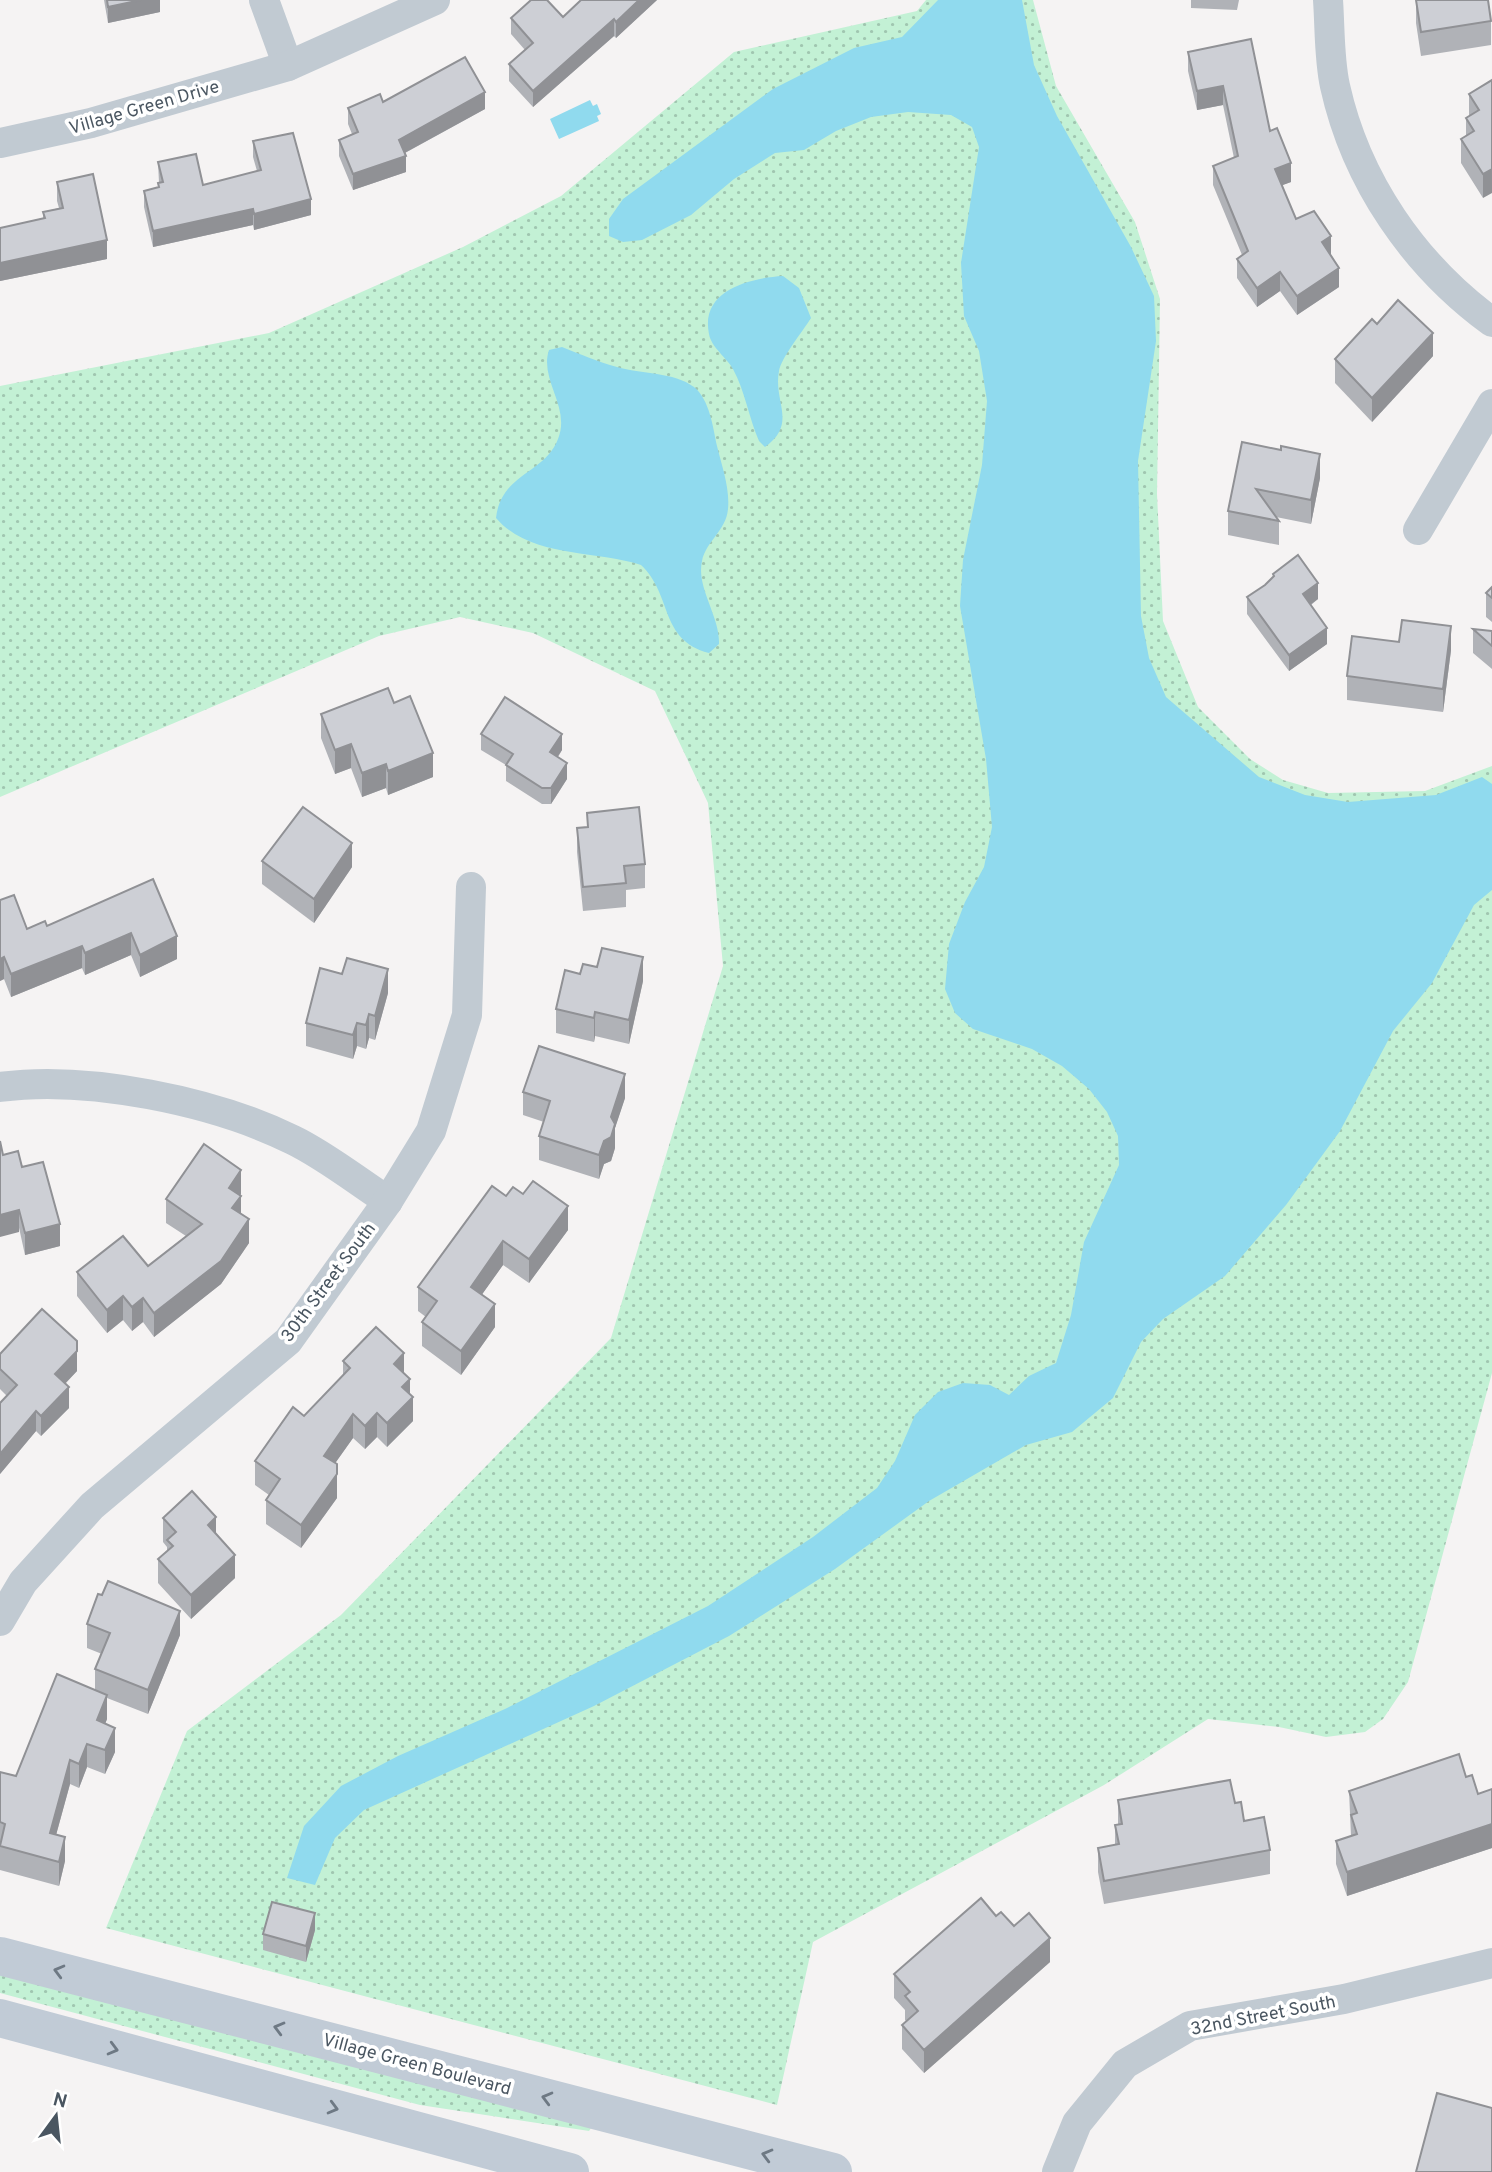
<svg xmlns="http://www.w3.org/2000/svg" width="1492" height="2172" font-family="Overpass,sans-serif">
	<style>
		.grass { fill: url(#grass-dots) }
		.water { fill: #90daee }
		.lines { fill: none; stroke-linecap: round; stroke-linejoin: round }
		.street { stroke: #c1cad2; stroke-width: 30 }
		.secondary { stroke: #c1cbd6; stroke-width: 38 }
		.wall { fill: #b0b2b7 }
		.shaded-wall { fill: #909195 }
		.building { fill: #cdcfd5; stroke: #909195; stroke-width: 2 }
		.oneway { stroke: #6e7984 }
		.labels { text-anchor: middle; stroke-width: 7; stroke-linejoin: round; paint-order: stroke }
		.street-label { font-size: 18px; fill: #4a5661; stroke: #fff }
	</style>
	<defs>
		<pattern id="grass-dots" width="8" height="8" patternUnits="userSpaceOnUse" patternTransform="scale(1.75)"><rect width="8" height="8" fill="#c3f1d5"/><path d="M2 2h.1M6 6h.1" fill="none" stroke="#a0c6b0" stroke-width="1.8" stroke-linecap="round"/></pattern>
	</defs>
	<rect width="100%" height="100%" fill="#f5f3f3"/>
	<g class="grass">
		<path d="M926,0H1033L1056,86L1135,222L1160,299L1157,494L1163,621L1198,707L1250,759L1283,780L1328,793L1425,791L1492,766V1373L1408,1682L1383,1719L1365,1732L1326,1737L1279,1727L1208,1719L1104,1785L813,1942L777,2105L106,1928L187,1731L341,1615L611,1338L723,966L708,803L655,691L533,633L460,617L379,636L0,797V386L269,333L463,247L561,196L734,52L917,11Z"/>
		<path d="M0,1972L591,2128L589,2131L420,2105L0,1993Z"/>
	</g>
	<g class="water">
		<path d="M938,0H1022L1034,65L1057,116L1131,247L1154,296L1156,341L1138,461L1141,616L1149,658L1166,697L1259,777L1305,795L1348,802L1436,795L1482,777L1492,784V890L1474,905L1432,983L1393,1031L1340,1131L1286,1205L1225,1276L1163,1319L1141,1342L1113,1398L1072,1432L1026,1445L929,1501L835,1569L729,1636L594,1706L364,1810L335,1838L315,1885L287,1878L304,1826L341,1786L398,1756L505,1709L708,1606L813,1537L877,1488L895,1461L915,1415L938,1392L963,1383L990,1385L1009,1395L1029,1376L1056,1363L1071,1315L1084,1242L1119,1165L1118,1136L1107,1112L1089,1089L1062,1066L1032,1049L973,1029L955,1013L945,989L949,944L965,902L984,867L992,827L986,759L960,606L963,560L982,465L987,401L979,351L964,316L961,263L979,147L972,127L951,115L908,112L871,117L836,131L804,150L775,153L734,179L691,215L642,240L623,242L609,236V219L623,199L773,89L854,48L902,37Z"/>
		<path d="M590,100L593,106L597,104L601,114L597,116L599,121L559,139L550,119Z"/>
		<path d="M783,276L799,288L811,318C803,331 781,358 779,371C773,402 798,423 765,447L759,441C749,418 745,391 733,369C727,358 711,347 709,334C700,290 750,278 783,276Z"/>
		<path d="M562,347C580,354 598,362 617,367C641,374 674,372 694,387C710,400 713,428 717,446C722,467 730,488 728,509C726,531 706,541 702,561C696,588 720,616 719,644L709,653C659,640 673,595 641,565C595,550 530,558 496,518C501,473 545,474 558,439C571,407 539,380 549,350Z"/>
	</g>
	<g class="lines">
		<g class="street">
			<path d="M264,0L288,66"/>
			<path d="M1328,0C1330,28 1329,59 1335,86C1356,181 1414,265 1492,322"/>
			<path d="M0,143L91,123L288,66L435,0"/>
			<path d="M1418,530L1492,404"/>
			<path d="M0,1087C87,1075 214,1101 293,1140C326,1156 357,1181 388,1201"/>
			<path d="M0,1621L23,1582L92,1506L288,1341L388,1201L431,1131L467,1015L471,887"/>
			<path d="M1057,2172L1077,2123L1125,2064L1190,2026L1344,1999L1492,1963"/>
		</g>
		<g class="secondary">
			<path d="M0,1956L833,2172"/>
			<path d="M0,2018L570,2172"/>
		</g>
	</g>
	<g class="wall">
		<path d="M104,0H160V12L108,23Z"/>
		<path d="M581,0H657L616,38L614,36L533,107L509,81V64L525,50L511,34V18L563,17Z"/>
		<path d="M1191,0H1239L1237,10L1191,8Z"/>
		<path d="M1416,0L1491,21V45L1421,56L1416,23Z"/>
		<path d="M1188,52L1270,131L1291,182L1282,185L1296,219L1331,255L1339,287L1297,315L1280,291L1257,307L1237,278V259L1242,255L1213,185V166L1234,158L1223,105L1197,110L1188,71Z"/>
		<path d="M1492,80L1483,198L1461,163V139L1466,136V118L1469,116V94Z"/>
		<path d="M383,102L485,109L405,153L406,172L353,190L339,156V140L352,134L348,124V108Z"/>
		<path d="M253,141L311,215L254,230L253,225L153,247L144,207V191L158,187L159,183L158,162L203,185L257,171L253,157Z"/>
		<path d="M57,182L107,259L0,281V228L43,218V212L59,208L57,201Z"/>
		<path d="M1377,324L1433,356L1372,422L1335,383V359Z"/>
		<path d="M1242,442L1320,478L1311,524L1276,517L1279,521V545L1228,535V511Z"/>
		<path d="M1273,574L1318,599L1311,605L1327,644L1289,671L1247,614V597L1265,585L1273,577Z"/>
		<path d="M1492,587V622L1486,617V593Z"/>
		<path d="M1473,629L1492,631V669L1473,653Z"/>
		<path d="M1451,650L1443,712L1347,700V676Z"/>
		<path d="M394,703L433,777L388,795L386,788L362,797L351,768L335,774L321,738V714Z"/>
		<path d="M481,734L562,750L558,757L567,779L551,804H542L506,781V765L481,750Z"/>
		<path d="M587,813L645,864V888L626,890V907L583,911L577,852V828L587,827Z"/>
		<path d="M262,861L352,867L314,923L262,884Z"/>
		<path d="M153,879L177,959L140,977L131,955L85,975L82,968L11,997L4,979L0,981V900L27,929L47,926Z"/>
		<path d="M580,974L643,981L629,1044L595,1036L594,1042L556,1033V1009Z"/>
		<path d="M388,993L375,1040L369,1038L366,1049L357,1046L353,1059L306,1046V1023Z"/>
		<path d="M523,1092L625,1098L615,1128V1148L611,1161L604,1164L599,1179L539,1160V1136L544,1122L523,1115Z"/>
		<path d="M3,1155L22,1167L60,1246L25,1255Z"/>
		<path d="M241,1194L240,1196L241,1213L249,1243L221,1284L154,1337L143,1322L132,1331L123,1320L107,1333L77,1296V1272L148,1266L186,1236L166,1223V1199Z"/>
		<path d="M506,1196L568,1230L529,1283L503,1265L482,1294L495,1327L461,1375L422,1346V1322L426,1317L418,1311V1287Z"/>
		<path d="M0,1354L77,1371L65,1384L69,1408L41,1436L36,1431L0,1474V1403L7,1396L0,1389Z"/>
		<path d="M343,1361L404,1374L410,1394L413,1421L387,1447L377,1437L365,1449L353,1438L335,1463L337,1498L301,1548L266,1524V1500L269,1495L255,1485V1461L304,1416L343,1375Z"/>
		<path d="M163,1518L216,1534L235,1578L191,1619L158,1583V1559L167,1551V1547L163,1542Z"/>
		<path d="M87,1624L180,1635L148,1714L107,1698V1719L105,1724L115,1752L105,1774L87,1767L79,1788L70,1784L56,1835L65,1861L59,1886L0,1870V1772L16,1776L95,1690V1669L102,1654L87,1648Z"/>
		<path d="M1466,1777L1478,1794L1492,1789V1848L1347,1896L1336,1864V1841L1351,1836L1349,1791Z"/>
		<path d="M1118,1800L1235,1803L1244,1821L1270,1850V1874L1104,1904L1098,1872V1848L1115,1845V1825H1118Z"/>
		<path d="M996,1916L1014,1926L1050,1962L924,2073L902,2049V2025L906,2021L905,2020V2010L894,1998V1974Z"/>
		<path d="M315,1930L306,1962L263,1950V1934Z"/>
	</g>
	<g class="shaded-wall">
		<path d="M141,0H160V12L108,23V7Z"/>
		<path d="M639,0H657L616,38V22Z"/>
		<path d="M614,19V36L533,107V91Z"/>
		<path d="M1223,86V105L1197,110V91Z"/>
		<path d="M485,92V109L399,156V140Z"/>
		<path d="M406,156V172L353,190V174Z"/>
		<path d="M1291,163V182L1275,188V169Z"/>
		<path d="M1492,169V193L1483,198V174Z"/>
		<path d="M311,199V215L254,230V214Z"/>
		<path d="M253,209V225L153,247V231Z"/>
		<path d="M1331,236V255L1322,261V242Z"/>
		<path d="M107,240V259L0,281V263Z"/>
		<path d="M1339,268V287L1297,315V296Z"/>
		<path d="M1280,272V291L1257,307V288Z"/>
		<path d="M1433,333V356L1372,422V398Z"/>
		<path d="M1320,454V478L1311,524V500Z"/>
		<path d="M1318,583V599L1303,610V594Z"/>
		<path d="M1451,626V650L1443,712V689Z"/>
		<path d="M1327,628V644L1289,671V655Z"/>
		<path d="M562,734V750L550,768V752Z"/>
		<path d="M351,744V768L335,774V750Z"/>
		<path d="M433,753V777L388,795V771Z"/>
		<path d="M567,763V779L551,804V788Z"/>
		<path d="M386,764V788L362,797V773Z"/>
		<path d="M352,843V867L314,923V899Z"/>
		<path d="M131,933V955L85,975V953Z"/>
		<path d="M177,936V959L140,977V955Z"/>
		<path d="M82,946V968L11,997V974Z"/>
		<path d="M4,957V979L0,981V959Z"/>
		<path d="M643,957V981L629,1044V1020Z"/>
		<path d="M388,969V993L375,1040V1016Z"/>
		<path d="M595,1012V1036L594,1042V1018Z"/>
		<path d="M369,1014V1038L366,1049V1025Z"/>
		<path d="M357,1023V1046L353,1059V1035Z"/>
		<path d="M625,1074V1098L615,1128V1148L611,1161L604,1164L599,1179V1155Z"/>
		<path d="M241,1170V1194L229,1212V1188Z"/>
		<path d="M241,1196V1220L232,1208Z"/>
		<path d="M568,1206V1230L529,1283V1259Z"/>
		<path d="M19,1210V1232L0,1237V1215Z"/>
		<path d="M249,1219V1243L221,1284L154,1337V1313Z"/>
		<path d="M60,1224V1246L25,1255V1233Z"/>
		<path d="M503,1241V1265L471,1310V1287Z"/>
		<path d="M123,1296V1320L107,1333V1310Z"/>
		<path d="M143,1298V1322L132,1331V1307Z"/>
		<path d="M495,1304V1327L461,1375V1351Z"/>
		<path d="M77,1351V1371L55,1394V1374Z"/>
		<path d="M404,1353V1377L394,1364Z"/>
		<path d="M410,1379V1400L413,1397V1421L387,1447V1423L402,1387Z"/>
		<path d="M69,1387V1408L41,1436V1416Z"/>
		<path d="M36,1411V1431L0,1474V1454Z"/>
		<path d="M377,1413V1437L365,1449V1426Z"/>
		<path d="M353,1414V1438L324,1479V1456Z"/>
		<path d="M337,1474V1498L301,1548V1525Z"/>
		<path d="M216,1517V1541L208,1525Z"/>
		<path d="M235,1555V1578L191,1619V1595Z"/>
		<path d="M180,1611V1635L148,1714V1690Z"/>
		<path d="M107,1695V1719L97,1744V1720Z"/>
		<path d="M115,1728V1752L105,1774V1750Z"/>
		<path d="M87,1744V1767L79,1788V1764Z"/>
		<path d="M70,1760V1784L50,1857V1833Z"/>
		<path d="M1492,1824V1848L1347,1896V1872Z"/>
		<path d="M65,1837V1861L59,1886V1862Z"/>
		<path d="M315,1913V1930L306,1962V1946Z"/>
		<path d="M1050,1938V1962L924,2073V2050Z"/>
	</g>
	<g class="building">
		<path d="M107,0H141L108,7Z"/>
		<path d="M531,0H547L563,17L581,0H639L616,22L614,19L533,91L509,64L533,43L511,18Z"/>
		<path d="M1416,0H1488L1491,21L1421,32Z"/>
		<path d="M1251,39L1270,131L1277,128L1291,163L1275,169L1296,219L1314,211L1331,236L1322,242L1339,268L1297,296L1280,272L1257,288L1237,259L1248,251L1213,166L1238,156L1223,86L1197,91L1188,52Z"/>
		<path d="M465,57L485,92L399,140L406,156L353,174L339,140L358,132L348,108L380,94L383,102Z"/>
		<path d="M1492,80V169L1483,174L1461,139L1474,131L1466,118L1479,110L1469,94Z"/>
		<path d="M293,133L311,199L254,214L253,209L153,231L144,191L159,187L158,183L163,182L158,162L196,154L203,185L261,170L253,141Z"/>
		<path d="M93,174L107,240L0,263V228L45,218L43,212L63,208L57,182Z"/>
		<path d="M1398,300L1433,333L1372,398L1335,359L1372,319L1377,324Z"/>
		<path d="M1242,442L1281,450V446L1320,454L1311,500L1256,489L1279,521L1228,511Z"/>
		<path d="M1298,555L1318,583L1303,594L1327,628L1289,655L1247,597L1265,585L1274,576L1273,574Z"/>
		<path d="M1492,587V598L1486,593Z"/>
		<path d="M1402,620L1451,626L1443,689L1347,676L1352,636L1399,642Z"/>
		<path d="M1473,629L1492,631V646Z"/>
		<path d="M388,688L394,703L410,696L433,753L388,771L386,764L362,773L351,744L335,750L321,714Z"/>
		<path d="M505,697L562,734L550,752L567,763L551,788H542L506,765L513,754L481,734Z"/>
		<path d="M303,807L352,843L314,899L262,861Z"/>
		<path d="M639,807L645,864L624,866L626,883L583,887L577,828L588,827L587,813Z"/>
		<path d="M153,879L177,936L140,955L131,933L85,953L82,946L11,974L4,957L0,959V900L14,895L27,929L45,921L47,926Z"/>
		<path d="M602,948L643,957L629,1020L595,1012L594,1018L556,1009L565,970L580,974L583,964L597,967Z"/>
		<path d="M347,958L388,969L375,1016L369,1014L366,1025L357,1023L353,1035L306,1023L320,968L342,974Z"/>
		<path d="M539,1046L625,1074L611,1117L615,1124L611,1137L604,1141L599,1155L539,1136L550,1101L523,1092Z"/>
		<path d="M0,1141L3,1155L18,1151L22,1167L43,1162L60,1224L25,1233L19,1210L0,1215Z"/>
		<path d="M204,1144L241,1170L229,1188L241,1196L232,1208L249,1219L221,1261L154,1313L143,1298L132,1307L123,1296L107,1310L77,1272L123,1236L148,1266L202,1224L166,1199Z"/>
		<path d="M533,1181L568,1206L529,1259L503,1241L471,1287L495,1304L461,1351L422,1322L437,1301L418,1287L492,1186L506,1196L513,1187L523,1194Z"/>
		<path d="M42,1309L77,1341V1351L55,1374L69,1387L41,1416L36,1411L0,1454V1403L17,1385L0,1369V1354Z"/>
		<path d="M376,1327L404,1353L394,1364L410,1379L402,1387L413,1397L387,1423L377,1413L365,1426L353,1414L324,1456L337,1464V1474L301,1525L266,1500L280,1479L255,1461L293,1407L304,1416L350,1368L343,1361Z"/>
		<path d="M192,1491L216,1517L208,1525L235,1555L191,1595L158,1559L173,1546L167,1540L176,1532L163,1518Z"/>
		<path d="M108,1581L180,1611L148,1690L95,1669L110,1633L87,1624L98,1594L102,1595Z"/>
		<path d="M57,1674L107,1695L97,1720L115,1728L105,1750L87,1744L79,1764L70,1760L50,1833L65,1837L59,1862L0,1846L5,1824L0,1822V1772L16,1776Z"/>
		<path d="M1459,1754L1466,1777L1472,1775L1478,1794L1492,1789V1824L1347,1872L1336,1841L1357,1834L1351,1815L1357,1813L1349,1791Z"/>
		<path d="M1230,1780L1235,1803L1241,1802L1244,1821L1264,1817L1270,1850L1104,1881L1098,1848L1119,1844L1115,1825L1122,1824L1118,1800Z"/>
		<path d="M981,1898L996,1916L1001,1912L1014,1926L1029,1913L1050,1938L924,2050L902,2025L918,2011L905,1996L910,1992L894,1974Z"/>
		<path d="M272,1902L315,1913L306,1946L263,1934Z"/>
		<path d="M1437,2093L1492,2108V2172H1416Z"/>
	</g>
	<defs><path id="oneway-chevron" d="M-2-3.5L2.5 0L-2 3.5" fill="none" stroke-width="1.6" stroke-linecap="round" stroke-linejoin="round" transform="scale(1.75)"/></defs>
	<g class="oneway">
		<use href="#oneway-chevron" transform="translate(59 1971) rotate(-165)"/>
		<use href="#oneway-chevron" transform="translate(279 2028) rotate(-165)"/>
		<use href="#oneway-chevron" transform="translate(113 2049) rotate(15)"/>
		<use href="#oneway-chevron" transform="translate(547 2098) rotate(-165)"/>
		<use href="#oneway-chevron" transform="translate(333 2108) rotate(15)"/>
		<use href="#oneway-chevron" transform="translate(767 2155) rotate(-165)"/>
	</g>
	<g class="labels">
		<g class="street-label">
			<text transform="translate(144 107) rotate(-16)" y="6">Village Green Drive</text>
			<text transform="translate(328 1282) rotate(-53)" y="6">30th Street South</text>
			<text transform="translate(1263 2015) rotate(-11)" y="6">32nd Street South</text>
			<text transform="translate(417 2064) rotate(15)" y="6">Village Green Boulevard</text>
		</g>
	</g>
	<g transform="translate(56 2116) rotate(15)" stroke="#ffffff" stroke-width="5" paint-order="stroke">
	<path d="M0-5L12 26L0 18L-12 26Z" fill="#4a5661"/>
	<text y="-10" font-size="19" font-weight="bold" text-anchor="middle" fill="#4a5661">N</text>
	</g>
</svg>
